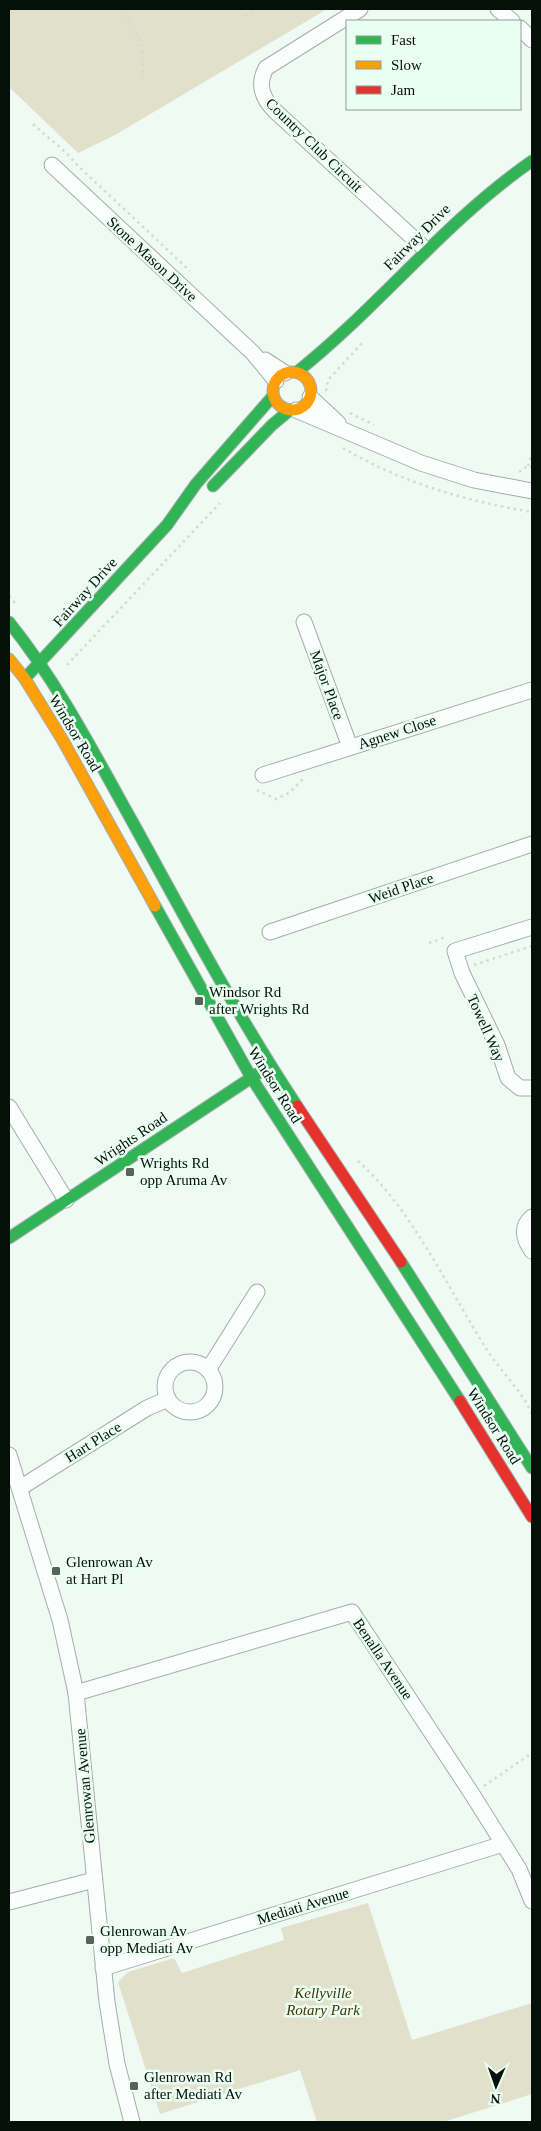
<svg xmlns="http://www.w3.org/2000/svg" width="541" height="2131" font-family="Georgia,serif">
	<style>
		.green { fill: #e1e0ca }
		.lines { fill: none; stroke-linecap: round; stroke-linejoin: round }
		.street-casing { stroke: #a3aea8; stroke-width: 17 }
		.fast-casing { stroke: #a3aea8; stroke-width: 13 }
		.slow-casing { stroke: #a3aea8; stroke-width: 13 }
		.jam-casing { stroke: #a3aea8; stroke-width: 13 }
		.path { stroke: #d5d9d7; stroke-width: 2.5; stroke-dasharray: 2.5 4; stroke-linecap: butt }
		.street { stroke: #fcfefd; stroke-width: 15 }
		.fast { stroke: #30b455; stroke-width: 11 }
		.slow { stroke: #ff9f0a; stroke-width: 11 }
		.jam { stroke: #e5322d; stroke-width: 11 }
		.poi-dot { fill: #57625c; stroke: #eafef2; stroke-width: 2 }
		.labels { text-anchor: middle; stroke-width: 5; stroke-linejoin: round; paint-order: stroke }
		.street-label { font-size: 15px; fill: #05100a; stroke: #eafef2 }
		.poi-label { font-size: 15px; fill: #05100a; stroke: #eafef2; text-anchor: start }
		.park-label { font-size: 15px; font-style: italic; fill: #423509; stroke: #eafef2 }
	</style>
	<rect width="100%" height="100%" fill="#eefaf3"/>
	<g class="green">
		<path d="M9,9H327L115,135L78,153L9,87Z"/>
		<path d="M368,1903L412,2040L532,2003V2094L443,2122H317L300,2070L160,2114L118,1982L128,1972L174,1958L182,1973L284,1940L281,1928Z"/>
	</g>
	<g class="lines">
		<defs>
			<g id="street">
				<path d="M360,9L266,68C257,85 262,98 275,111L425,249"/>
				<path d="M498,9L512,21"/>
				<path d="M520,28L532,40"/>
				<path d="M52,165L253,353L276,381"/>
				<path d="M265,360L285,373"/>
				<path d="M310,397L338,423"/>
				<path d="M296,410L421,463L474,480L532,491"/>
				<path d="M304,622L350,747"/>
				<path d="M263,775L532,690"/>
				<path d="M532,927L455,951L462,973L497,1045L508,1078L520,1088H532"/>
				<path d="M270,932L532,844"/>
				<path d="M9,1107L66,1200"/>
				<path d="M532,1217C520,1227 524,1240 532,1251"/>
				<circle cx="190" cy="1387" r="25"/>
				<path d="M208,1370L257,1292"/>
				<path d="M9,1455L60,1620L76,1693L107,2002L117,2064L132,2122"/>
				<path d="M20,1488L147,1408L168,1399"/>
				<path d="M76,1693L352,1612L472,1794L519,1869L532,1901"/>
				<path d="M9,1902L94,1880"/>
				<path d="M103,1968L503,1844"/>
			</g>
			<g id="fast">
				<path d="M297,372C380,306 445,221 532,161"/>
				<path d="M213,486L272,425L290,410"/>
				<path d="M9,622C58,683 94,753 132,821C185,917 236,1014 297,1106"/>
				<path d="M28,675L167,525L196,484L273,396"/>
				<path d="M155,906L251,1077L460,1401"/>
				<path d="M9,1238L266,1068"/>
				<path d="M401,1262L532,1468"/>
			</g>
			<g id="slow">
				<circle cx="292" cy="391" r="19"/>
				<path d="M9,659L25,679L62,739L155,906"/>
			</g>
			<g id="jam">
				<path d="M297,1106L401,1262"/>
				<path d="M460,1401L532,1517"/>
			</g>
		</defs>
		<use href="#street" class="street-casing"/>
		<use href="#fast" class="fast-casing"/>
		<use href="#slow" class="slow-casing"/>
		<use href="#jam" class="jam-casing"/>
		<g class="path">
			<path d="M124,9L142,46L143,82"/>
			<path d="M245,16L255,9"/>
			<path d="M33,124C47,138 63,147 75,163L190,271"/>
			<path d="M326,391L328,380L362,343"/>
			<path d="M350,413L374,425"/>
			<path d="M343,448C402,483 466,501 532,512"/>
			<path d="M528,466L532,453"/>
			<path d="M519,472L528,466L532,467"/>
			<path d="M9,596L16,604"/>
			<path d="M67,665L220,503"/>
			<path d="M257,790L276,799L289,793L303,779"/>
			<path d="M429,943L446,937"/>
			<path d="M474,965L532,946"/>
			<path d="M358,1161C413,1210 449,1291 489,1353C503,1374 522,1391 532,1414"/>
			<path d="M484,1786L532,1753"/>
		</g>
		<use href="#street" class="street"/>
		<use href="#fast" class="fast"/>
		<use href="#slow" class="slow"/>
		<use href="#jam" class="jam"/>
	</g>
	<g class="poi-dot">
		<rect x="194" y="996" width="10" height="10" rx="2.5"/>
		<rect x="125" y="1167" width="10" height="10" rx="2.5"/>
		<rect x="51" y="1566" width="10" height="10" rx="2.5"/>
		<rect x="85" y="1935" width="10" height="10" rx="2.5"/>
		<rect x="129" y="2081" width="10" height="10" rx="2.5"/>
	</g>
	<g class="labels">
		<g class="street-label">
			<text transform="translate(314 145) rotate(44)" y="5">Country Club Circuit</text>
			<text transform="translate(417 237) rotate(-45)" y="5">Fairway Drive</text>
			<text transform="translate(152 259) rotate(43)" y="5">Stone Mason Drive</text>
			<text transform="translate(85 592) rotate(-48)" y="5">Fairway Drive</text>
			<text transform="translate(327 685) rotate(70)" y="5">Major Place</text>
			<text transform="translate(397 732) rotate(-18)" y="5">Agnew Close</text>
			<text transform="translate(75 733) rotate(59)" y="5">Windsor Road</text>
			<text transform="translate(401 888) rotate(-19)" y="5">Weid Place</text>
			<text transform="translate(486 1028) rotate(66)" y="5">Towell Way</text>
			<text transform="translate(275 1085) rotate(58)" y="5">Windsor Road</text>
			<text transform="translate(131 1139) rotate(-34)" y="5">Wrights Road</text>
			<text transform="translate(494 1426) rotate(58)" y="5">Windsor Road</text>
			<text transform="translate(93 1442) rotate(-32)" y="5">Hart Place</text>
			<text transform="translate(383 1659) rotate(56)" y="5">Benalla Avenue</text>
			<text transform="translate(85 1786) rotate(-95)" y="5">Glenrowan Avenue</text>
			<text transform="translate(303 1906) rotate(-17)" y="5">Mediati Avenue</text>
		</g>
		<g class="poi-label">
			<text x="209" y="997">Windsor Rd<tspan x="209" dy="17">after Wrights Rd</tspan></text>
			<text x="140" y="1168">Wrights Rd<tspan x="140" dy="17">opp Aruma Av</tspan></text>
			<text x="66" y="1567">Glenrowan Av<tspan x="66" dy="17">at Hart Pl</tspan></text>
			<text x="100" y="1936">Glenrowan Av<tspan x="100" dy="17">opp Mediati Av</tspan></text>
			<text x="144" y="2082">Glenrowan Rd<tspan x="144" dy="17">after Mediati Av</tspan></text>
		</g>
		<g class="park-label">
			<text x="323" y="1998">Kellyville<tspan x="323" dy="17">Rotary Park</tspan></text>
		</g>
	</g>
	<rect width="541" height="2131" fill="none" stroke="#05100a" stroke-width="20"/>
	<rect x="346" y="20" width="175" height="90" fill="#eafef2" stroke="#8e9f95"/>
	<rect x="356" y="36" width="25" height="8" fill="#30b455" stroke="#8e9f95"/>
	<text x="391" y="45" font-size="15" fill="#05100a">Fast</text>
	<rect x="356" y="61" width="25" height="8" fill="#ff9f0a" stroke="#8e9f95"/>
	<text x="391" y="70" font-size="15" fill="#05100a">Slow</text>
	<rect x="356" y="86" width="25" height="8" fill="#e5322d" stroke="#8e9f95"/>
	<text x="391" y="95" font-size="15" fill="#05100a">Jam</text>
	<g transform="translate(496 2086) rotate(182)" stroke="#eafef2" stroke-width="4" paint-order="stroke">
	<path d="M0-4L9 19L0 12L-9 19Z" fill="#05100a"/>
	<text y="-8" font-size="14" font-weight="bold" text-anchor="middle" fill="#05100a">N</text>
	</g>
</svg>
